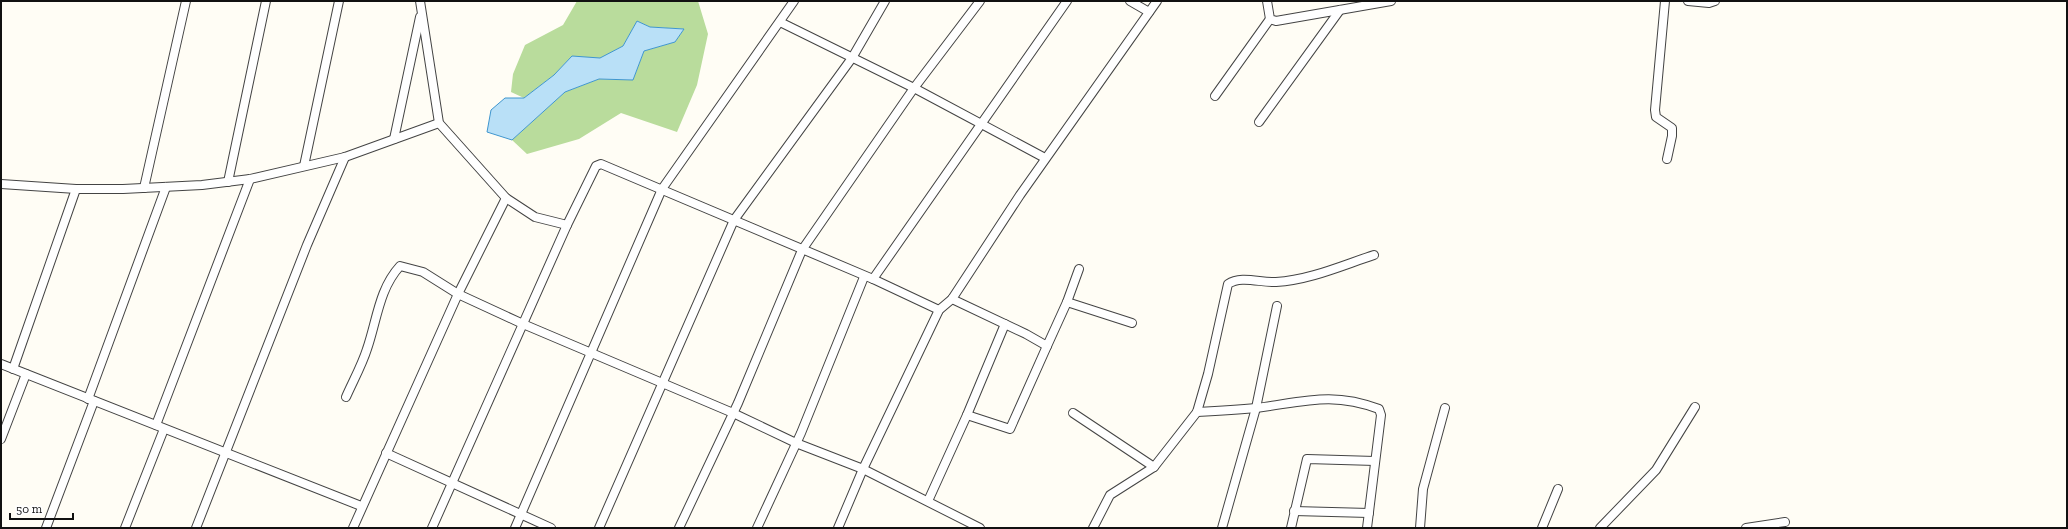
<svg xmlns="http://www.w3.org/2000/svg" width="2068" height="529" font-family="'Zilla Slab',serif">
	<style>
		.forest { fill: #b9dc9c }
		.water { fill: #b9e0f7; stroke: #3f96cf }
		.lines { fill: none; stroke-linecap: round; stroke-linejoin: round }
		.minor-casing { stroke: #444; stroke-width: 10 }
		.minor { stroke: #fff; stroke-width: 8 }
	</style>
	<rect width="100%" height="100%" fill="#fffdf5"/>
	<path class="forest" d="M577,1H698L708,34L697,85L677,132L621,113L579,139L527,154L512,140L565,92L599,79L633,80L644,51L675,42L684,29L650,27L637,21L623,46L599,59L572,56L554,75L524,98L511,92L513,74L525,45L563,25Z"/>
	<path class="water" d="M637,21L650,27L684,29L675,42L644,51L633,80L599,79L565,92L512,140L487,132L491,110L505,98H524L554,75L572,56L600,58L623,46Z"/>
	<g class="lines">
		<defs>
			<g id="minor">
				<path d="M420,1L439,123L506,198L535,217L567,225L596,166L601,164L873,279L939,310"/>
				<path d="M1130,1L1149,12"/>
				<path d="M1267,1L1270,19L1276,21L1391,1"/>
				<path d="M1665,1L1655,110L1656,117L1672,128V136L1667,159"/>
				<path d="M1688,1L1709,3L1715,1"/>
				<path d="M780,22L914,88L1045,158"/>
				<path d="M1215,96L1270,19"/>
				<path d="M1259,122L1340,10"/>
				<path d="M394,139L420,17"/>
				<path d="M304,166L339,1"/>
				<path d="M228,182L266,1"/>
				<path d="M1,184L76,189H123L202,185L250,179L345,157L439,123"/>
				<path d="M144,188L186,1"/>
				<path d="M873,279L1067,1"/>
				<path d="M952,299L1026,334L1047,346L1067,302L1079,269"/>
				<path d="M1067,302L1132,323"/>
				<path d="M1,364L361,506"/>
				<path d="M13,369L76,189"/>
				<path d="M346,397C353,381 362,365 367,349C377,320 379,289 400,266L423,272L458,294L523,324L733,413L796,443L863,469L980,528"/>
				<path d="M88,399L166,187"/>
				<path d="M1197,412C1217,411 1236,410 1256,408C1303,402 1332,391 1379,409L1381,415L1367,528"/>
				<path d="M1073,413L1154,467"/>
				<path d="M967,415L1010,429L1047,346"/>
				<path d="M156,425L250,179"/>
				<path d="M1,439L26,374"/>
				<path d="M386,453L551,528"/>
				<path d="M928,501L967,415L1005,324"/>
				<path d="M1294,511L1369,513"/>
				<path d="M46,528L94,401"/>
				<path d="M125,528L164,429"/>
				<path d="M196,528L307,245L345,157"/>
				<path d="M353,528L458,294L506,198"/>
				<path d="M432,528L567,225"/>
				<path d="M515,528L662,189L794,1"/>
				<path d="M599,528L734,220L852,58L885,1"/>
				<path d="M679,528L738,403L802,250L914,88L980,1"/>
				<path d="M757,528L801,433L864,277"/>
				<path d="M838,528L863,469L939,310L952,299L1020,195L1157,1"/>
				<path d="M1093,528L1110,495L1154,467L1197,412L1208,374L1228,284C1241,275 1261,283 1276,282C1310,280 1343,265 1374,255"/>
				<path d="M1222,528L1256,408L1277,306"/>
				<path d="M1291,528L1307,459L1375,461"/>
				<path d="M1420,528L1423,489L1445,408"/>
				<path d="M1542,528L1558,489"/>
				<path d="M1600,528L1656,470L1695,407"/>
				<path d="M1746,528L1785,522"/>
			</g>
		</defs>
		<use href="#minor" class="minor-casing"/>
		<use href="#minor" class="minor"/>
	</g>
	<rect width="2068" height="529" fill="none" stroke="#111111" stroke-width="4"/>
	<path d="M10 513v6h63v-6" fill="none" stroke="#111111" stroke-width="2"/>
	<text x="16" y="513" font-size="12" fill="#111111" stroke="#ffffff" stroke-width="3" paint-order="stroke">50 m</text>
</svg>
